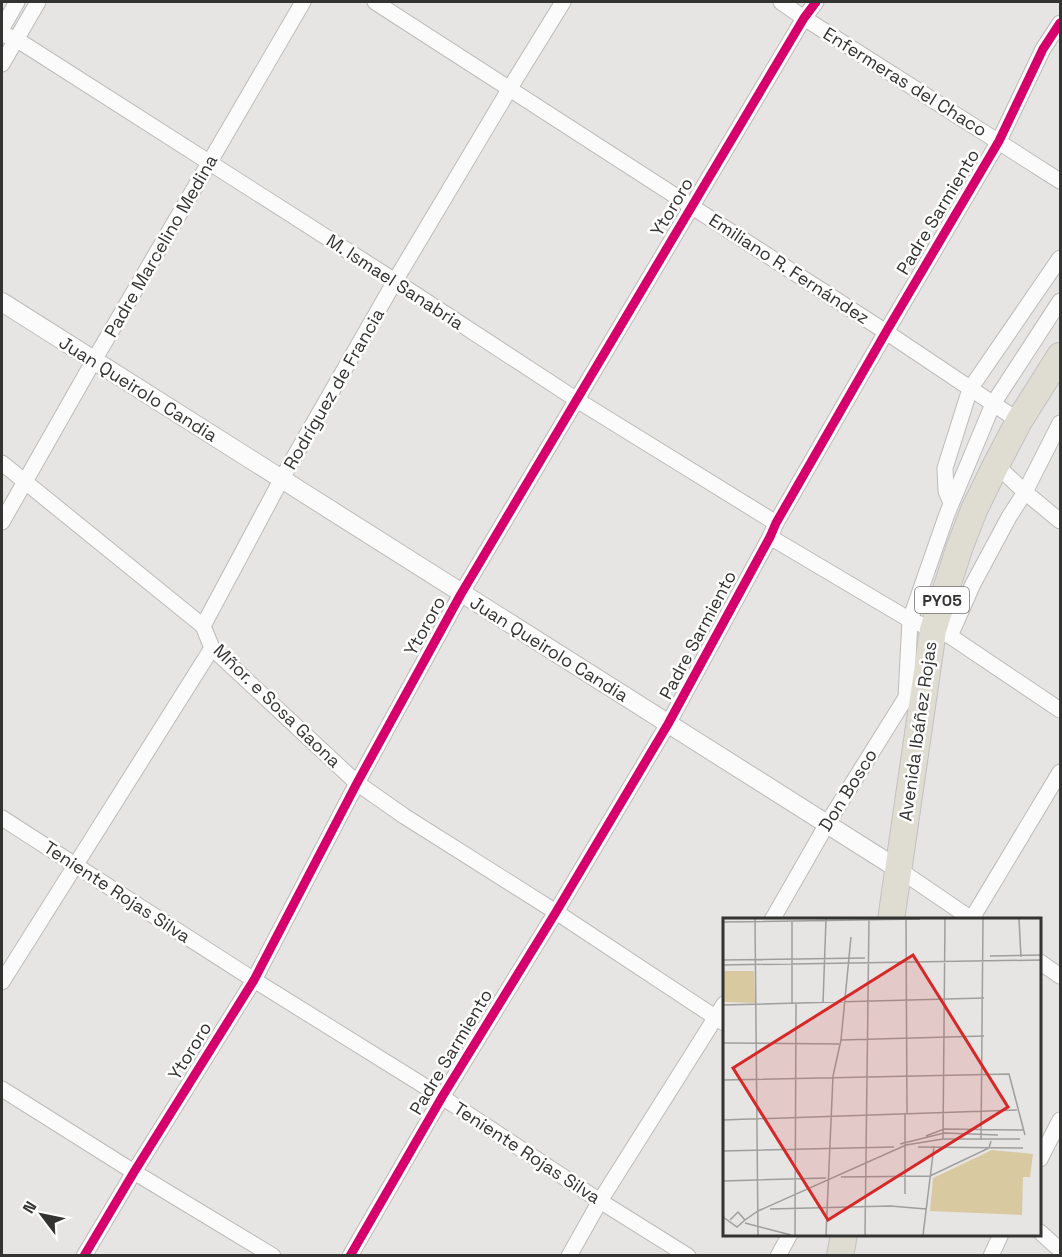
<svg xmlns="http://www.w3.org/2000/svg" width="1062" height="1257" font-family="'Space Grotesk',sans-serif">
	<style>
		.lines { fill: none; stroke-linecap: round; stroke-linejoin: round }
		.minor-casing { stroke: #bcbbb9; stroke-width: 17 }
		.tertiary-casing { stroke: #bcbbb9; stroke-width: 20 }
		.trunk-casing { stroke: #c2c1c0; stroke-width: 28 }
		.minor { stroke: #fbfbfb; stroke-width: 15 }
		.tertiary { stroke: #fbfbfb; stroke-width: 18 }
		.trunk { stroke: #dfdcd2; stroke-width: 26 }
		.cycleway-casing { stroke: #fff; stroke-width: 13 }
		.cycleway { stroke: #d6006c; stroke-width: 9 }
		.labels { text-anchor: middle; stroke-width: 5; stroke-linejoin: round; paint-order: stroke }
		.shield { fill: #fff; stroke: #70706f; stroke-width: 1.5 }
		.shield-label { font-size: 16px; font-weight: bold; fill: #333331 }
		.street-label { font-size: 18px; fill: #333331; stroke: #fff }
		.inset-road { fill: none; stroke: #9e9e9c; stroke-width: 1.5 }
		.view { fill: #d62828; fill-opacity: 0.15; stroke: #d62828; stroke-width: 3 }
		.inset-edge { fill: none; stroke: #333331; stroke-width: 3 }
	</style>
	<rect width="100%" height="100%" fill="#e6e5e3"/>
	<g class="lines">
		<defs>
			<g id="minor">
				<path d="M375,2L886,332L1019,421"/>
				<path d="M781,2L804,18L1060,181"/>
				<path d="M2,28L17,2"/>
				<path d="M2,34L16,39L395,281L577,400L776,523"/>
				<path d="M2,64L38,2"/>
				<path d="M2,463L203,626L212,648L357,783L404,816L556,912L724,1023"/>
				<path d="M996,465L1025,492L1060,521"/>
				<path d="M951,503L946,491L945,468L970,389L1060,258"/>
				<path d="M2,522L93,362L303,2"/>
				<path d="M770,537L910,620L950,636L1060,710"/>
				<path d="M203,626L281,480L395,281L510,88L563,2"/>
				<path d="M950,636L973,584L1009,517L1025,492L1060,423"/>
				<path d="M906,698L910,620L947,514L993,404L1060,301"/>
				<path d="M2,818L254,980L442,1097L600,1201L688,1256"/>
				<path d="M898,869L973,920"/>
				<path d="M772,920L827,824L910,691"/>
				<path d="M971,920L1060,772"/>
				<path d="M1040,962L1060,976"/>
				<path d="M2,982L212,648"/>
				<path d="M2,1089L134,1172L273,1256"/>
				<path d="M1040,1159L1060,1120"/>
				<path d="M1040,1232L1060,1250"/>
				<path d="M84,1256L134,1172L254,980L357,783L461,594L804,18L816,2"/>
				<path d="M350,1256L442,1097L556,912L668,724L770,537L776,523L886,332L999,141L1043,49L1060,23"/>
				<path d="M569,1256L600,1201L724,1004"/>
				<path d="M778,1256L790,1234"/>
				<path d="M991,1256L1001,1234"/>
			</g>
			<path id="tertiary" d="M2,302L898,869"/>
			<g id="trunk">
				<path d="M891,920L933,630L959,549L974,510L996,465L1019,421L1060,356"/>
				<path d="M840,1256L844,1234"/>
			</g>
		</defs>
		<use href="#minor" class="minor-casing"/>
		<use href="#tertiary" class="tertiary-casing"/>
		<use href="#trunk" class="trunk-casing"/>
		<use href="#minor" class="minor"/>
		<use href="#tertiary" class="tertiary"/>
		<use href="#trunk" class="trunk"/>
		<defs>
			<g id="cycleway">
				<path d="M84,1256L134,1172L254,980L357,783L461,594L804,18L816,2"/>
				<path d="M350,1256L442,1097L556,912L668,724L770,537L776,523L886,332L999,141L1043,49L1060,23"/>
			</g>
		</defs>
		<use href="#cycleway" class="cycleway-casing"/>
		<use href="#cycleway" class="cycleway"/>
	</g>
	<g class="labels">
		<rect class="shield" x="915" y="587" width="54" height="26" rx="4.5"/>
		<g class="shield-label">
			<text x="942" y="606">PY05</text>
		</g>
		<g class="street-label">
			<text transform="translate(905 82) rotate(32)" y="6">Enfermeras del Chaco</text>
			<text transform="translate(672 207) rotate(-59)" y="6">Ytororo</text>
			<text transform="translate(938 212) rotate(-59)" y="6">Padre Sarmiento</text>
			<text transform="translate(161 246) rotate(-60)" y="6">Padre Marcelino Medina</text>
			<text transform="translate(789 269) rotate(33)" y="6">Emiliano R. Fernández</text>
			<text transform="translate(395 282) rotate(33)" y="6">M. Ismael Sanabria</text>
			<text transform="translate(138 389) rotate(32)" y="6">Juan Queirolo Candia</text>
			<text transform="translate(334 389) rotate(-60)" y="6">Rodríguez de Francia</text>
			<text transform="translate(425 626) rotate(-61)" y="6">Ytororo</text>
			<text transform="translate(698 635) rotate(-62)" y="6">Padre Sarmiento</text>
			<text transform="translate(549 649) rotate(32)" y="6">Juan Queirolo Candia</text>
			<text transform="translate(277 706) rotate(44)" y="6">Mñor. e Sosa Gaona</text>
			<text transform="translate(918 731) rotate(-82)" y="6">Avenida Ibáñez Rojas</text>
			<text transform="translate(848 790) rotate(-58)" y="6">Don Bosco</text>
			<text transform="translate(117 892) rotate(33)" y="6">Teniente Rojas Silva</text>
			<text transform="translate(190 1051) rotate(-58)" y="6">Ytororo</text>
			<text transform="translate(451 1052) rotate(-59)" y="6">Padre Sarmiento</text>
			<text transform="translate(527 1153) rotate(33)" y="6">Teniente Rojas Silva</text>
		</g>
	</g>
	<g transform="translate(723 918)">
		<rect width="318" height="318" fill="#e6e5e3"/>
		<path d="M0,53H31L32,85L0,84ZM269,232L310,236L307,259H300L299,297L207,293L210,260Z" fill="#d9c9a1"/>
		<path class="inset-road" d="M32,1L35,317M183,1L184,195M296,1L298,39M69,3V86M0,4L197,1M267,38L318,37M0,42L142,40M0,47L318,42M100,85L103,1M0,87L261,80M118,122L261,118M0,125L116,126M0,162L286,156L302,217M182,195V276M0,202L294,192M203,218L221,211L300,212M220,221L222,1M258,222L260,1M177,226L221,215L275,217M195,229L300,230M0,233L171,229M118,259L207,258L266,230L268,223M0,263L103,260M47,291L167,288L203,291M0,299L14,309L22,302L15,294L7,302M22,302L35,293L183,227L220,221H297M22,305L68,317M72,317L73,86M103,317L110,158L118,122L128,19M142,317L146,1M200,317L211,228"/>
		<path class="view" d="M190,37L285,189L105,302L10,150Z"/>
		<rect width="318" height="318" class="inset-edge"/>
	</g>
	<rect width="1062" height="1257" fill="none" stroke="#333331" stroke-width="6"/>
	<g transform="translate(42 1215) rotate(302)" stroke="#ffffff" stroke-width="4.5" paint-order="stroke">
	<path d="M0-4.5L10 22L0 15L-10 22Z" fill="#333331"/>
	<text y="-9" font-size="16" font-weight="bold" text-anchor="middle" fill="#333331">N</text>
	</g>
</svg>
